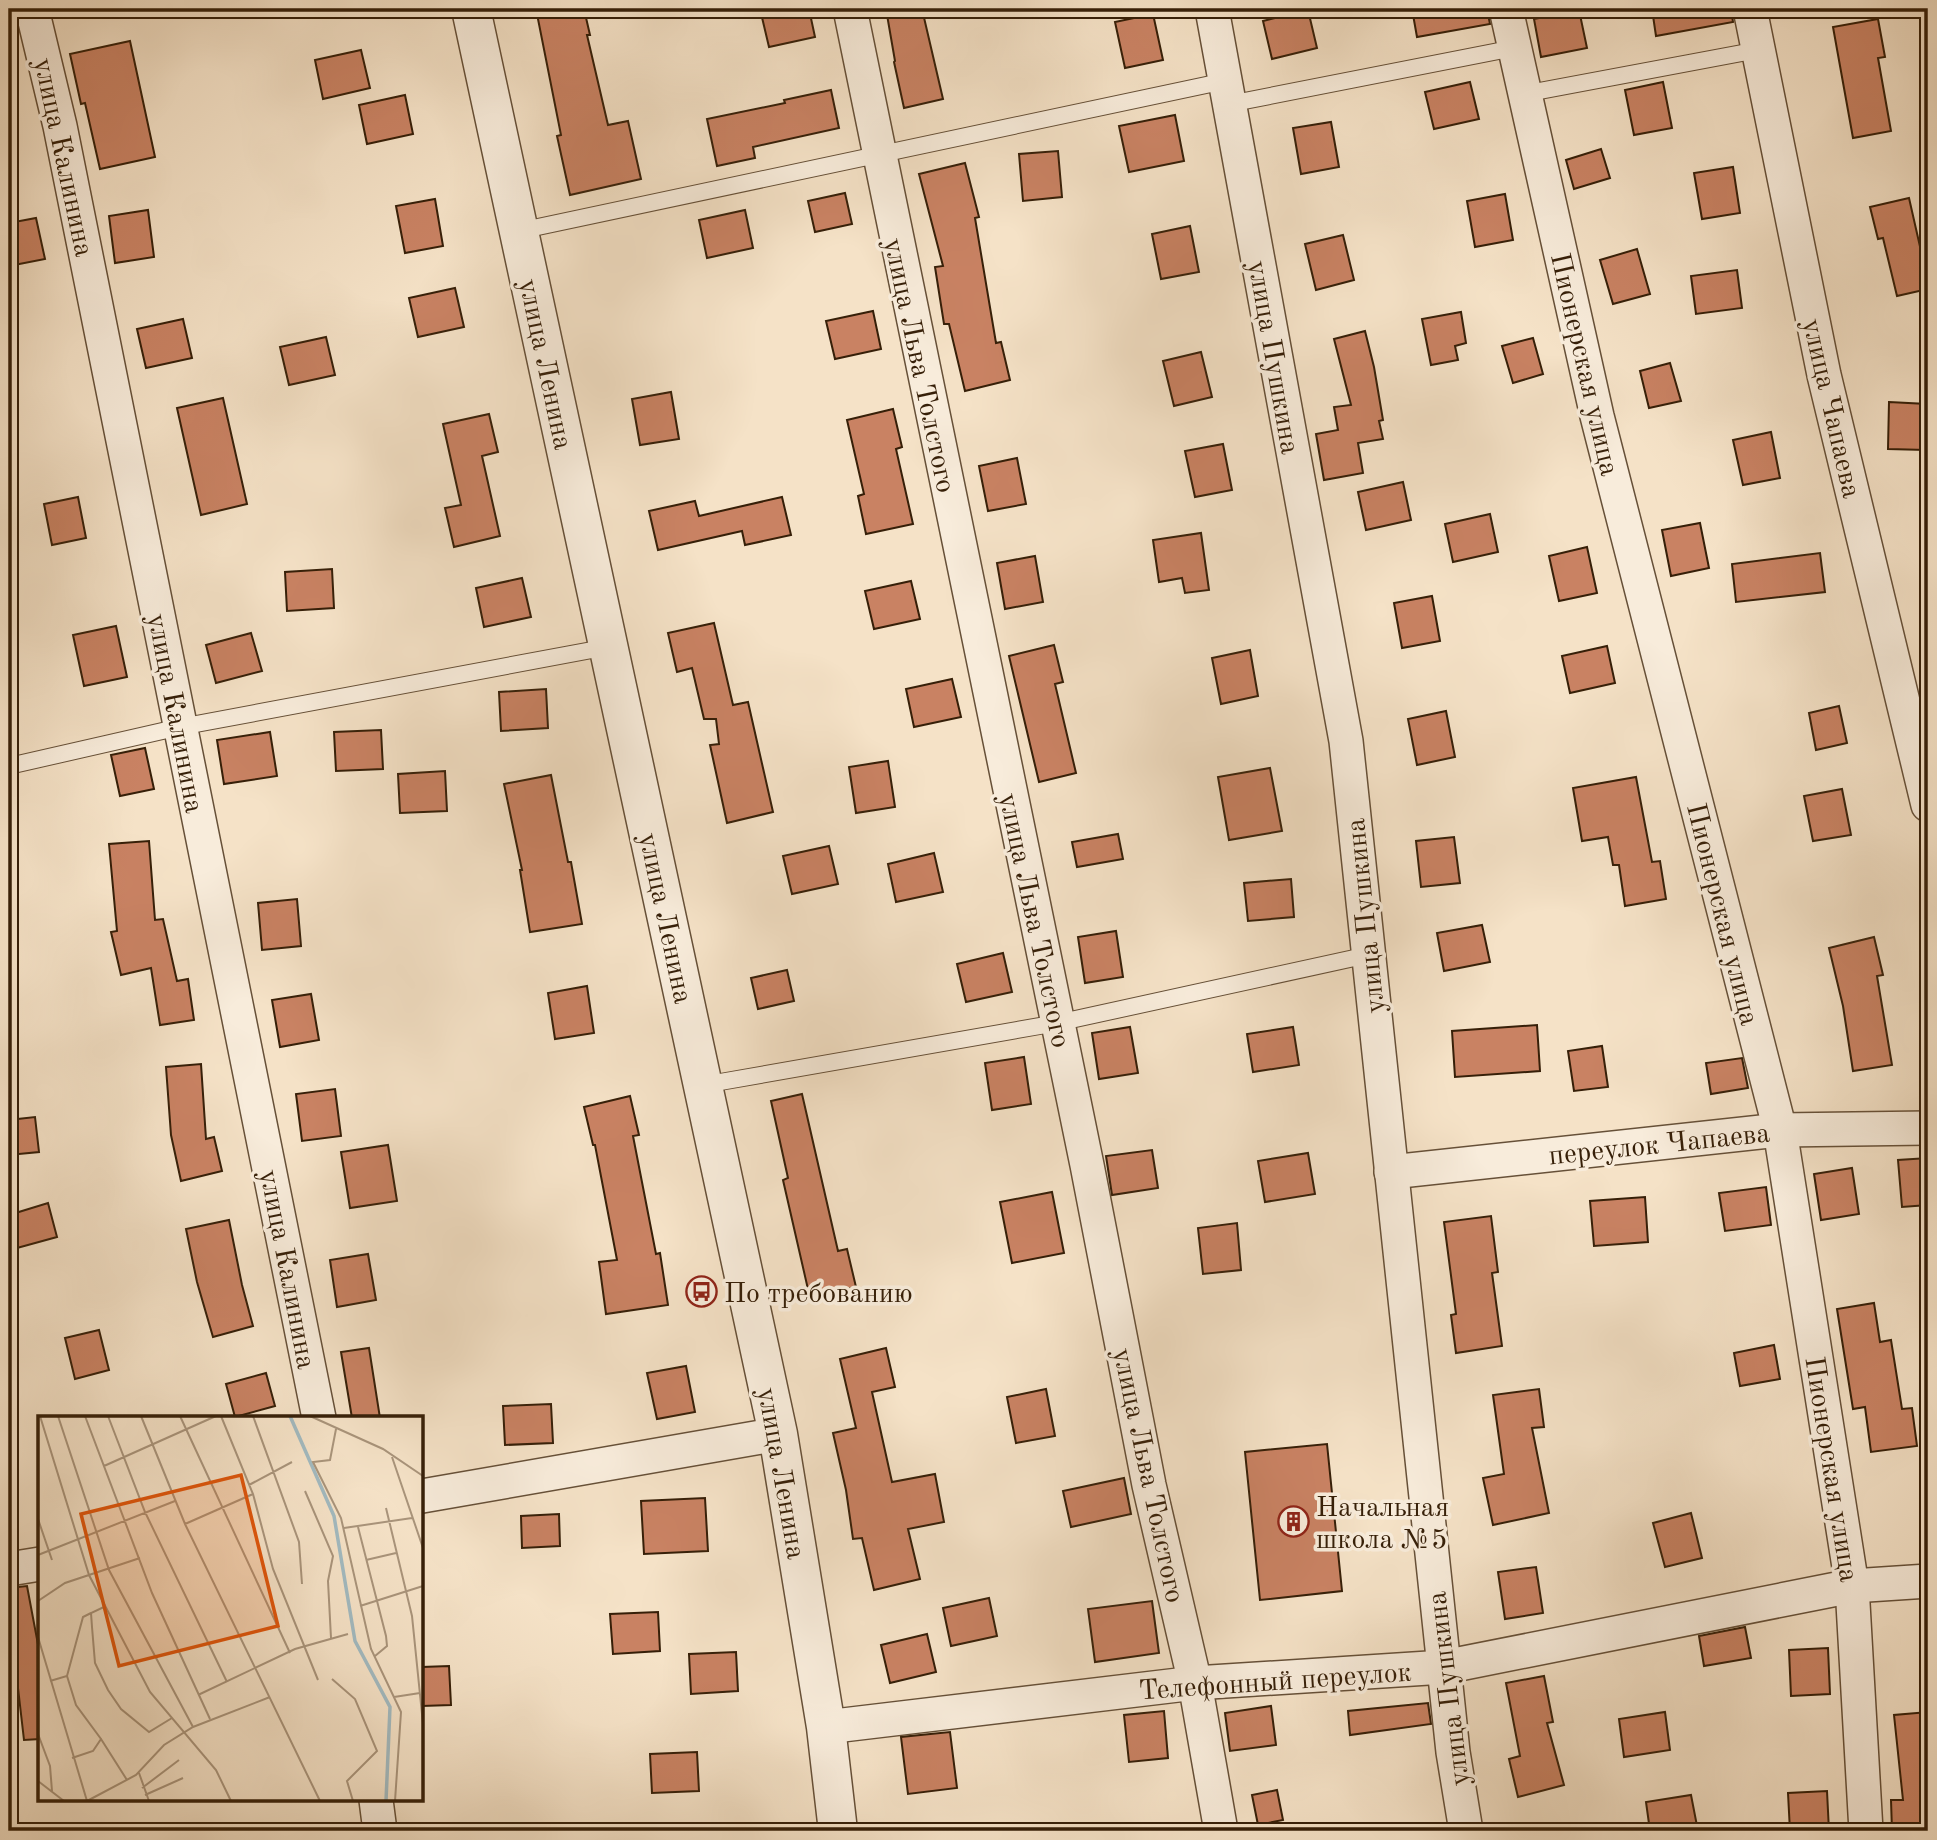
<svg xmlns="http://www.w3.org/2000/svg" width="1937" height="1840" font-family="'Old Standard TT',serif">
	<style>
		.building { fill: #c98263; stroke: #361f08; stroke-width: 2 }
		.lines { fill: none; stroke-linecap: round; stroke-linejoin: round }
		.service-casing { stroke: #665038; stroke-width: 18 }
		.minor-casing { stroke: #665038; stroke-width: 36 }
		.tertiary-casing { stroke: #665038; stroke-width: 41 }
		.service { stroke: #f8ecdb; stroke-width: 16 }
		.minor { stroke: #f8ecdb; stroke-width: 33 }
		.tertiary { stroke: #f8ecdb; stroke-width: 38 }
		.labels { text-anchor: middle; stroke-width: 7; stroke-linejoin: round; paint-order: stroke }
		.street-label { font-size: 28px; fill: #361f08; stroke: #f8ecdb }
		.poi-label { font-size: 28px; fill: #361f08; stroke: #f8ecdb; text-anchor: start }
		.inset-river { fill: none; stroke: #a2bac0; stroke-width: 3.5 }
		.inset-road { fill: none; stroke: #a9947b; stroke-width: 2 }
		.view { fill: #df560c; fill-opacity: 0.15; stroke: #df560c; stroke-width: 3.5 }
		.inset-edge { fill: none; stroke: #361f08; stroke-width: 3.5 }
	</style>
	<rect width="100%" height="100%" fill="#f5e2c7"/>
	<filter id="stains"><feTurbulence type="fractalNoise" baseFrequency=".00286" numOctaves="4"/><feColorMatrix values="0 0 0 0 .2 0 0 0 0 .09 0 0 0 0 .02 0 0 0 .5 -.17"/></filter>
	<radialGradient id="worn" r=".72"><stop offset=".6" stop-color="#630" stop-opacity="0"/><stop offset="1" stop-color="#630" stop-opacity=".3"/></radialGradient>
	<g class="building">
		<path d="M536,9H584L590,35H587L608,125L628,121L641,179L570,195L557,136L561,135Z"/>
		<path d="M760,9H809L815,37L769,47Z"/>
		<path d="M886,9H922L943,99L904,108L894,62L895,61Z"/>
		<path d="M1412,9H1487L1490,24L1417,37Z"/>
		<path d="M1652,9H1731L1733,22L1656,36Z"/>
		<path d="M1308,10L1317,48L1272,59L1263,21Z"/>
		<path d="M1579,10L1587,48L1541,57L1534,19Z"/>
		<path d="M1153,14L1163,60L1125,68L1115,22Z"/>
		<path d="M1878,19L1885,57L1878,58L1891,131L1853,138L1833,27Z"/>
		<path d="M130,41L155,157L100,169L85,103L81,104L70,54Z"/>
		<path d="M361,50L370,88L323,99L315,60Z"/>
		<path d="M1470,82L1479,119L1434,129L1425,92Z"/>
		<path d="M1663,82L1672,128L1634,135L1625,90Z"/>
		<path d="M831,90L839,128L753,147L755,158L717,166L707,119L785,103L784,100Z"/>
		<path d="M405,95L413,134L367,144L359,105Z"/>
		<path d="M1175,115L1184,161L1129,172L1119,126Z"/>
		<path d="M1331,122L1339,167L1301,174L1293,128Z"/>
		<path d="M1601,149L1610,178L1574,189L1566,160Z"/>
		<path d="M1058,151L1062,197L1023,201L1019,154Z"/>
		<path d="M965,163L979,217L975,218L996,343L1001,342L1010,380L965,391L949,324H944L935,267L943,266L919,174Z"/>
		<path d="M1733,167L1740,213L1702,219L1694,173Z"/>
		<path d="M845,193L852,224L815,232L808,201Z"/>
		<path d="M1505,194L1513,240L1475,247L1467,201Z"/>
		<path d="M1909,198L1921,251L1928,249V289L1897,296L1883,238L1878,239L1870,207Z"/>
		<path d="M435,199L443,246L405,253L396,206Z"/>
		<path d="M148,210L154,257L115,263L109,216Z"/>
		<path d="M745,210L753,248L707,258L699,220Z"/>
		<path d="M36,218L45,259L9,266V223Z"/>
		<path d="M1190,226L1199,272L1161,279L1152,234Z"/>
		<path d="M1343,235L1354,280L1316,290L1305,244Z"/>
		<path d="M1637,249L1650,294L1613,304L1600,260Z"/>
		<path d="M1737,270L1742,308L1696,314L1691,276Z"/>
		<path d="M455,288L464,327L418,337L409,298Z"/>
		<path d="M873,311L881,349L835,359L826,321Z"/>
		<path d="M1461,312L1466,343L1455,346L1458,360L1431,365L1422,319Z"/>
		<path d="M183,319L192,358L146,368L137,329Z"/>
		<path d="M1365,331L1374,367L1383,420L1379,421L1383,439L1358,443L1363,473L1324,480L1316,434L1338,430L1334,407L1351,405L1334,339Z"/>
		<path d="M326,337L335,375L289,385L280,347Z"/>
		<path d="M1533,338L1543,374L1513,383L1502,346Z"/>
		<path d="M1201,352L1212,397L1174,406L1163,361Z"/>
		<path d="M1670,363L1681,401L1649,408L1640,371Z"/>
		<path d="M671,392L679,439L640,445L632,399Z"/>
		<path d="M223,398L247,504L201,515L177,408Z"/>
		<path d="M1889,402L1927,404L1926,450L1888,449Z"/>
		<path d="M893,409L902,447L896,449L913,524L866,534L858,496L864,494L847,420Z"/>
		<path d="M489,414L498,452L482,456L500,536L454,547L445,508L461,505L443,424Z"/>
		<path d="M1771,432L1780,478L1743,485L1733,440Z"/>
		<path d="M1223,444L1232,490L1195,497L1185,451Z"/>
		<path d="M1017,458L1026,504L988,511L979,466Z"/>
		<path d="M1403,482L1411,520L1366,530L1358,492Z"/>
		<path d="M78,497L86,538L52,545L44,504Z"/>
		<path d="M782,497L791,535L745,545L742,531L658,550L649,511L695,501L699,516Z"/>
		<path d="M1490,514L1498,552L1453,562L1445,524Z"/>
		<path d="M1700,523L1709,568L1671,576L1662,530Z"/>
		<path d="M1201,533L1209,590L1185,593L1182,578L1159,582L1153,540Z"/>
		<path d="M1587,547L1597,593L1559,601L1549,556Z"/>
		<path d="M1820,553L1825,592L1736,602L1732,564Z"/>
		<path d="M1035,556L1043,602L1005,609L997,563Z"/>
		<path d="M332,569L334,608L287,611L285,572Z"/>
		<path d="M522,578L531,617L484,627L476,588Z"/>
		<path d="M911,581L920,619L874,629L865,591Z"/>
		<path d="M1432,596L1440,641L1402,648L1394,603Z"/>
		<path d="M714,623L733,705L748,702L773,812L727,823L710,745L719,744L716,719H704L692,668L677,672L668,633Z"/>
		<path d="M116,626L127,677L84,686L73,635Z"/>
		<path d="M251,633L262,671L216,683L206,645Z"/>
		<path d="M1054,645L1063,682L1055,684L1076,773L1039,782L1009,656Z"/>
		<path d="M1607,646L1615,683L1570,693L1562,656Z"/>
		<path d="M1250,650L1258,696L1221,704L1212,658Z"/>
		<path d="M952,679L961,717L914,727L906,689Z"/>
		<path d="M546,689L548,728L501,731L499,692Z"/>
		<path d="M1839,706L1847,743L1816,750L1809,713Z"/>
		<path d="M1446,711L1455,757L1417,765L1408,719Z"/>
		<path d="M381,730L383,769L336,771L334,732Z"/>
		<path d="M270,732L277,776L224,784L217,740Z"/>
		<path d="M145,748L154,789L120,796L111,755Z"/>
		<path d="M888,761L895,807L856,813L849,767Z"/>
		<path d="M1270,768L1282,831L1229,840L1218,777Z"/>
		<path d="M445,771L447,811L400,813L398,774Z"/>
		<path d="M551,775L568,862H571L582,924L530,932L520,870H522L504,784Z"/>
		<path d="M1636,777L1652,862L1660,861L1666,899L1625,906L1619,865H1613L1608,837L1582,841L1573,788Z"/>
		<path d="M1842,789L1851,835L1813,841L1804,796Z"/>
		<path d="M1118,834L1123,859L1077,867L1072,842Z"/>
		<path d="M1454,837L1460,883L1421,887L1416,841Z"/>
		<path d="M149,841L155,920L163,919L177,981L188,979L194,1020L160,1025L151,968L121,975L111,932L117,931L109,844Z"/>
		<path d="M829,846L838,884L792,894L783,856Z"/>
		<path d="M934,853L943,892L896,902L888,864Z"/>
		<path d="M1291,879L1294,917L1248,921L1244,883Z"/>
		<path d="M297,899L301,946L262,950L258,903Z"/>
		<path d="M1482,925L1490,962L1444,971L1437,933Z"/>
		<path d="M1116,931L1123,977L1085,983L1078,937Z"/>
		<path d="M1874,937L1883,975L1877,976L1892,1065L1853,1071L1843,1006L1829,948Z"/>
		<path d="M1003,953L1012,992L966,1002L957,964Z"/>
		<path d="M787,970L794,1001L758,1009L751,978Z"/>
		<path d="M587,986L594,1033L555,1039L548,993Z"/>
		<path d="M311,994L319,1040L280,1047L272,1000Z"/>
		<path d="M1537,1025L1540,1071L1455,1077L1452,1031Z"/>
		<path d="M1130,1027L1138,1073L1099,1079L1092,1033Z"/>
		<path d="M1293,1027L1299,1065L1253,1072L1247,1034Z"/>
		<path d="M1602,1046L1608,1087L1574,1091L1568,1051Z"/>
		<path d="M1024,1057L1031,1104L992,1110L985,1063Z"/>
		<path d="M1742,1058L1748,1088L1711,1094L1706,1063Z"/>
		<path d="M201,1064L206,1139L214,1137L222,1171L181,1181L171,1135L166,1067Z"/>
		<path d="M335,1089L341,1136L302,1141L296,1094Z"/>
		<path d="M802,1094L838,1251L847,1249L856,1287L810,1298L783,1180L788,1178L771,1101Z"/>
		<path d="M630,1096L639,1135L633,1136L656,1254L660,1253L668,1305L606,1314L599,1262L617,1260L595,1145H593L584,1107Z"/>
		<path d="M35,1117L39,1152L9,1155V1120Z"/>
		<path d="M388,1145L397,1201L350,1208L341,1152Z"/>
		<path d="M1152,1150L1158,1188L1112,1195L1106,1156Z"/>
		<path d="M1308,1153L1315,1194L1265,1202L1258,1161Z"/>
		<path d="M1928,1158V1205L1902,1207L1898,1160Z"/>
		<path d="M1852,1168L1859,1214L1821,1220L1814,1174Z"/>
		<path d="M1766,1187L1771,1225L1725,1231L1719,1193Z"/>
		<path d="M1052,1192L1064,1253L1012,1263L1000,1202Z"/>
		<path d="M1645,1197L1648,1242L1594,1246L1590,1201Z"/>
		<path d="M48,1203L57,1237L17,1248L9,1215Z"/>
		<path d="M1491,1216L1498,1272L1492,1273L1502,1346L1456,1353L1451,1315L1456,1314L1444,1222Z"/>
		<path d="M229,1220L242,1285L253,1326L213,1337L197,1282L186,1229Z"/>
		<path d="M1237,1223L1241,1270L1203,1274L1198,1228Z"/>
		<path d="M368,1254L376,1300L337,1307L330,1260Z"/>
		<path d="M1874,1303L1880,1342L1891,1340L1902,1409L1912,1408L1917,1446L1871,1452L1865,1407L1853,1409L1837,1309Z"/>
		<path d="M99,1330L109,1370L75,1379L65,1338Z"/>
		<path d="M1774,1345L1780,1379L1740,1386L1734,1353Z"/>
		<path d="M369,1348L380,1418H352L341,1352Z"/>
		<path d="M886,1348L895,1387L872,1392L892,1482L935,1474L944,1522L908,1529L920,1579L874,1590L862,1538L853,1539L846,1490L833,1433L856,1428L840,1359Z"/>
		<path d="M686,1366L695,1412L657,1419L647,1373Z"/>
		<path d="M266,1373L275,1406L235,1417L226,1384Z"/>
		<path d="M1046,1389L1055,1436L1016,1443L1007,1397Z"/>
		<path d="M1539,1389L1544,1427L1532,1428L1549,1513L1493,1525L1483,1478L1504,1474L1493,1395Z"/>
		<path d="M551,1404L553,1443L505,1445L503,1406Z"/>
		<path d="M1327,1444L1342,1591L1260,1600L1245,1452Z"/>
		<path d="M1124,1478L1131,1514L1071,1527L1063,1491Z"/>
		<path d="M705,1498L708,1551L644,1554L641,1501Z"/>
		<path d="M1691,1513L1702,1558L1665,1567L1653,1523Z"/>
		<path d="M559,1514L560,1546L522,1548L521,1516Z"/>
		<path d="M1536,1567L1543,1613L1505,1619L1498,1572Z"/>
		<path d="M27,1586L40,1655V1739L24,1740L12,1636L9,1637V1588Z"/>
		<path d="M989,1598L997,1636L951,1646L943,1608Z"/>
		<path d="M1152,1601L1159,1653L1095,1662L1088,1609Z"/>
		<path d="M658,1612L660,1651L613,1654L610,1614Z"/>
		<path d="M1745,1627L1751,1658L1704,1666L1699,1636Z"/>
		<path d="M927,1634L936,1672L890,1683L881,1645Z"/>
		<path d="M1828,1648L1830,1694L1791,1696L1789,1650Z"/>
		<path d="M736,1652L738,1691L691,1694L689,1654Z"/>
		<path d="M449,1666L451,1705L422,1706V1667Z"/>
		<path d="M1544,1676L1553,1722L1547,1723L1564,1785L1518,1797L1509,1759L1520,1756L1506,1683Z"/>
		<path d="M1428,1703L1431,1724L1350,1735L1348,1711Z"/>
		<path d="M1271,1706L1276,1745L1230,1751L1225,1713Z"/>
		<path d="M1164,1711L1168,1758L1129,1762L1124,1715Z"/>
		<path d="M1665,1712L1670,1750L1624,1757L1619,1719Z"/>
		<path d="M1928,1712V1831H1892L1891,1800H1903L1894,1715Z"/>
		<path d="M950,1732L957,1788L908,1794L901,1737Z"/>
		<path d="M697,1752L699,1791L652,1793L650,1754Z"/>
		<path d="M1277,1790L1283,1820L1258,1825L1252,1795Z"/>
		<path d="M1827,1791L1829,1831H1790L1788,1793Z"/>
		<path d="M1691,1795L1698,1831H1650L1646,1802Z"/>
	</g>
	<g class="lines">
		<defs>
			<g id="service">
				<path d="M1524,94L1758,50"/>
				<path d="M1229,104L1514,48"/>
				<path d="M519,231L1225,81"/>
				<path d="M9,766L180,727L608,647"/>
				<path d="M703,1085L1057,1023L1368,955"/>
			</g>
			<g id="minor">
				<path d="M32,9L60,126L319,1418"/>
				<path d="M850,9L1087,1165L1149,1485L1195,1683L1221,1831"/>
				<path d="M1212,9L1346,741L1453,1752L1466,1831"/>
				<path d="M1506,9L1597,416L1780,1130L1852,1586L1866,1831"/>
				<path d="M1750,9L1824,375L1928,805"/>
				<path d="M1391,1172L1780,1130L1928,1128"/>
				<path d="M422,1496L778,1434"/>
				<path d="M9,1569L40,1564"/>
				<path d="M826,1727L1195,1683L1444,1667L1852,1586L1928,1581"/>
				<path d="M376,1800L380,1831"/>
			</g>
			<path id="tertiary" d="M471,9L778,1434L826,1727L838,1831"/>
		</defs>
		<use href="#service" class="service-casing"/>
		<use href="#minor" class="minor-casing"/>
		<use href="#tertiary" class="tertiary-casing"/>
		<use href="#service" class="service"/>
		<use href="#minor" class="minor"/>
		<use href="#tertiary" class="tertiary"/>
	</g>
	<defs>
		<symbol id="bus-ring" viewBox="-11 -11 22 22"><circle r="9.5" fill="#f8ecdb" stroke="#8f2418" stroke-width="1.5"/><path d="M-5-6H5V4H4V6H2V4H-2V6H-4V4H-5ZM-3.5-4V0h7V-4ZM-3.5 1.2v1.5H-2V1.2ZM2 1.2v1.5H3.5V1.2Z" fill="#8f2418"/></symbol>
		<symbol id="building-ring" viewBox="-11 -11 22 22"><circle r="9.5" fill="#f8ecdb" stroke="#8f2418" stroke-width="1.5"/><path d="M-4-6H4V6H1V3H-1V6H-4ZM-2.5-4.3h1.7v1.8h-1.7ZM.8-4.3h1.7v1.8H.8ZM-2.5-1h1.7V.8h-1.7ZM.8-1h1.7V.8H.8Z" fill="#8f2418"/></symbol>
	</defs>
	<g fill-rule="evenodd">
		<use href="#bus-ring" x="684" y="1274" width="35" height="35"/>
		<use href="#building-ring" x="1276" y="1504" width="35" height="35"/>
	</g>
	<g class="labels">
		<g class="street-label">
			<text transform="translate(65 157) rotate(78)" y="10">улица Калинина</text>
			<text transform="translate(1275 357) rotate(80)" y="10">улица Пушкина</text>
			<text transform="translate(547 364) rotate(78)" y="10">улица Ленина</text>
			<text transform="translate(1586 364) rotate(77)" y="10">Пионерская улица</text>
			<text transform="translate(921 365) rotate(78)" y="10">улица Льва Толстого</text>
			<text transform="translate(1833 408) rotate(77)" y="10">улица Чапаева</text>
			<text transform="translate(177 713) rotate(79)" y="10">улица Калинина</text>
			<text transform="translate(1724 914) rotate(76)" y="10">Пионерская улица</text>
			<text transform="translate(1364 916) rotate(-96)" y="10">улица Пушкина</text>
			<text transform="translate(667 918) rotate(78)" y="10">улица Ленина</text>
			<text transform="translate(1036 920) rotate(78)" y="10">улица Льва Толстого</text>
			<text transform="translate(1659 1143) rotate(-6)" y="10">переулок Чапаева</text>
			<text transform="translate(289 1269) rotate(79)" y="10">улица Калинина</text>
			<text transform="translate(1833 1469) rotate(81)" y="10">Пионерская улица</text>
			<text transform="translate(783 1473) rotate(80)" y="10">улица Ленина</text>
			<text transform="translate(1150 1475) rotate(78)" y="10">улица Льва Толстого</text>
			<text transform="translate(1275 1680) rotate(-4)" y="10">Телефонный переулок</text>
			<text transform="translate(1447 1689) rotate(-97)" y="10">улица Пушкина</text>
		</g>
		<g class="poi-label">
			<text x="724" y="1302">По требованию</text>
			<text x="1316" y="1516">Начальная<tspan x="1316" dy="32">школа №5</tspan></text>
		</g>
	</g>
	<g transform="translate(38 1416)">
		<rect width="385" height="385" fill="#f5e2c7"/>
		<path class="inset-river" d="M252,0L296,100L317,225L352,291L348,385"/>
		<path class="inset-road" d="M2,0L51,159L112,276L178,354L193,385M20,0L71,154L155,311M47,0L114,177L172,303M70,0L107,96L189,266M103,0L147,108L282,385M142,0L252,237M183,0L215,78L235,153L280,264M215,0L261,126L264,168M272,0L345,33L385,60M298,13L292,44L275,46L303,102L333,233L363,296L357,385M354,41L385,132M66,50L178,0M211,69L254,46M267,75L295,140L290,165L293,222M348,92L374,200L385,308M0,103L14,144M147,108L215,78M320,111L348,220L349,230L337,240M306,112L374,102M0,139L137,85M328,144L358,137M0,185L27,167L102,142M68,190L53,197L54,211L57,247L70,274L83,293L111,316L134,302M322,190L385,170M0,221L49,385M29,260L38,289L63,323L55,335L34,342M294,263L317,283L339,335L309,365L315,385M12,265L29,260L45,201L53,197M160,279L257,233L310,218M356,281L382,277M0,318L12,350L14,375M63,323L89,364M101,357L111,385M0,365L26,385M104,372L141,344M107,379L145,362M49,385L98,359L126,329L155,311L232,281"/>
		<path class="view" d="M203,59L240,210L81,250L43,98Z"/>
		<rect width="385" height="385" class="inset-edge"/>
	</g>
	<rect width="1937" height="1840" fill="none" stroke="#f5e2c7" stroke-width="35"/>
	<rect x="10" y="10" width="1916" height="1819" fill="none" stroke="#361f08" stroke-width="3.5"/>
	<rect x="18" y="18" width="1902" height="1805" fill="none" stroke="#361f08" stroke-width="2"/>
	<rect width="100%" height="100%" filter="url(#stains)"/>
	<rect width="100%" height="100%" fill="url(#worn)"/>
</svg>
